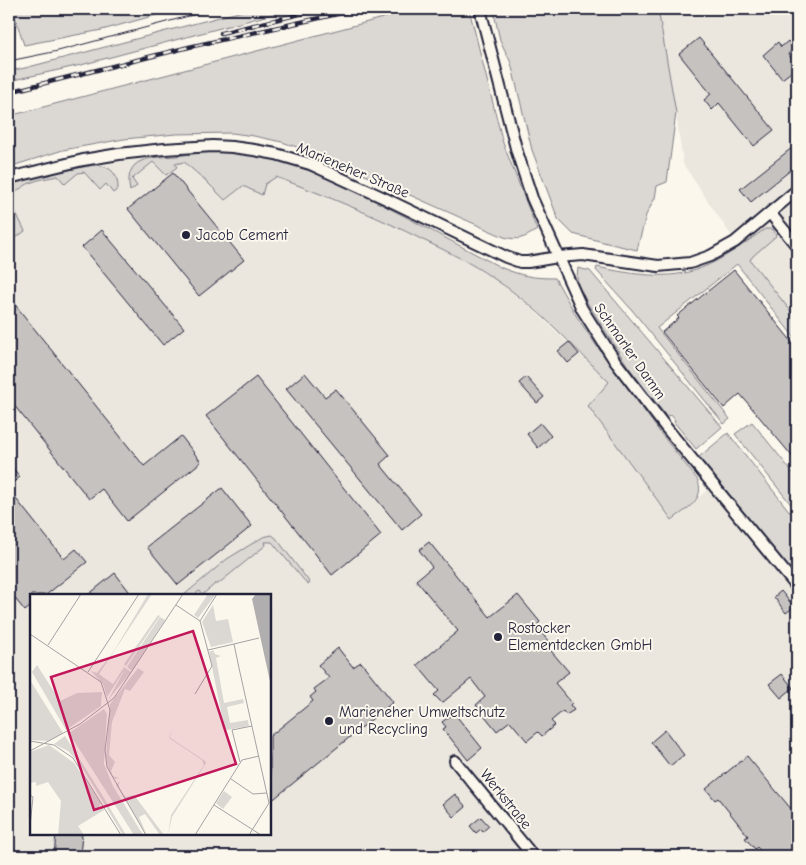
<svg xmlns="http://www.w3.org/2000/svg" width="806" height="865" font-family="'Comic Neue',sans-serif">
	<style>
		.built { fill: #ebe7df; fill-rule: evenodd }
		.green { fill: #dbd8d3; stroke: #7e7d87 }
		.building { fill: #c6c2c0; stroke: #22223b }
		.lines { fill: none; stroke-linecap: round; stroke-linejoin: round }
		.minor-casing { stroke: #22223b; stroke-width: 14 }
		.minor { stroke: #fbf7ec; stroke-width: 10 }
		.tram { stroke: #22223b; stroke-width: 1 }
		.rail-casing { stroke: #22223b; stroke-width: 4.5 }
		.rail { stroke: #fbf7ec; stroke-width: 2.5; stroke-dasharray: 8; stroke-linecap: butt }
		.poi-dot { fill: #22223b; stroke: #fbf7ec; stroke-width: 2 }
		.labels { text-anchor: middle; stroke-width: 4; stroke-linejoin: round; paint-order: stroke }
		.street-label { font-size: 15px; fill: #22223b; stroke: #fbf7ec }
		.poi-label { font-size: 15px; fill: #22223b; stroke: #fbf7ec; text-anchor: start }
		.inset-road { fill: none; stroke: #a4a2a5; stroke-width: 1 }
		.view { fill: #c2185b; fill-opacity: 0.15; stroke: #c2185b; stroke-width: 2.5 }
		.inset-edge { fill: none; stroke: #22223b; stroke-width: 2.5 }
	</style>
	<rect width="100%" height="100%" fill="#fbf7ec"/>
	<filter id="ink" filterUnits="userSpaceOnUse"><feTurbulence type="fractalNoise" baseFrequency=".02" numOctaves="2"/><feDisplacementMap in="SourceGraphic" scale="10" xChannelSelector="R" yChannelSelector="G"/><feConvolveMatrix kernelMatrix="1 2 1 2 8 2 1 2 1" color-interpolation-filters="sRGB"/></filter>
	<g filter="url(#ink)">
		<g class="built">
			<path d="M658,9H797V322L749,262L683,164L676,113Z"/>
			<path d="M173,156L184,162L206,181L225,200L243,186L265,184L276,177L330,197L391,224L454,255L494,278L525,302L610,382L694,502L710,487L797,596V856H9V243L25,231L12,207V196L20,187L36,180L99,165L144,158ZM31,595H270V834H31Z"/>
		</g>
		<g class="green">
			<path d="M9,9H178L102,30L24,45L15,17L9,18Z"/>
			<path d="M250,9H292L81,65L9,81V71L25,68Z"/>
			<path d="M417,9H469L503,143L537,230C524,238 519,241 504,237L318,154L282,142L254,136L232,133L176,134L124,139L63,150L9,167V116Z"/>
			<path d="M493,9H658L676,113L667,182L657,186L655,198L646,215L637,250L607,243L573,234L558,219L532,150L511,63L500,40Z"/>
			<path d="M208,151C231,152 253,154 275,160C321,171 363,195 404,216C437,233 469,251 502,268C523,276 532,278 555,278L577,317L596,345L662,435L697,479C707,499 686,509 672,520L588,406L609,382C573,346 537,306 493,278C471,263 447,251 423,240C376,216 327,196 276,177L265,184L262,195L243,186L225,200L206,181L184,162L175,164L177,167L166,175L153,162L132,179L137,186L130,191C123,156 151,158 176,156C187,155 197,153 208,151Z"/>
			<path d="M94,165C110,166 118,172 118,189L113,193L106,184L100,190L84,172L78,173L65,184L58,176C37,180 27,181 12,196L13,207L25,231L9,243V184L48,174Z"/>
			<path d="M765,229H773L776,236L753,256L750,260L797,319V341L737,264L657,328L730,419L724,424L632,310L596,270L597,267C631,274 669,281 701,268C724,259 745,243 765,229Z"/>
			<path d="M578,268L590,271L722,427L696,449L674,422L675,420L671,415L669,416L668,415L666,416L627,365L588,304L578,285L577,277Z"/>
			<path d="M752,422L797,478V512L735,434Z"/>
			<path d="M728,433L797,521V578L699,457Z"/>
			<path d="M272,535L276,538L310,583L308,585L272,542H265L266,545L218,584H215L202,595L199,591L194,595H184L227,559L263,537Z"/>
		</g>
		<g class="building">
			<path d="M699,38L774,130L754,146L719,103L712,110L704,100L711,94L679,54Z"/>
			<path d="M788,41L794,49L788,54L797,65V70L793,74L791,72L782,79L763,55L778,42L781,47Z"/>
			<path d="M793,147L797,152V165L751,202L740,189Z"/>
			<path d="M173,173L244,260L199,296L128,209Z"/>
			<path d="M102,230L184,328L163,345L82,247Z"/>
			<path d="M734,270L797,348V462L740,394L724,408L662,332L679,318L677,316Z"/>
			<path d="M9,297L144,466L181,436L201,462L127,521L102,489L89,499L9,399Z"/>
			<path d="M569,342L579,354L568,363L558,351Z"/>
			<path d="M305,373L325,397L336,389L390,455L380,464L421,514L402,530L286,389Z"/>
			<path d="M256,377L381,535L332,575L206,416Z"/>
			<path d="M526,377L544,397L537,403L519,383Z"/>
			<path d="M540,423L551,436L538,448L527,434Z"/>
			<path d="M9,463L20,477L9,486Z"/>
			<path d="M222,488L252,526L178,585L147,547Z"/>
			<path d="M9,490L64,559L76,549L87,562L46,595H31V606L25,611L9,591Z"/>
			<path d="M429,542L490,617L518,595L540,622L536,626L549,642L546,645L569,672L555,683L572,703L570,705L574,710L566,715L563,711L551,721L555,725L542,736L538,732L527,741L510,721L497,731L476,705L485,697L471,679L442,703L434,695L439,691L417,665L458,631L416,580L432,567L419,550Z"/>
			<path d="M115,573L132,595H88Z"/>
			<path d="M781,591L794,607L786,613L774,597Z"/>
			<path d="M338,648L353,667L361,662L393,702L270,802V736L313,701L310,697L316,692L314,689L329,678L318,665Z"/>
			<path d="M782,674L793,688L781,698L769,684Z"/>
			<path d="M454,713L482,748L468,760L443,729L446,727L442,722Z"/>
			<path d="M665,730L684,755L670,766L651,742Z"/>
			<path d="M747,756L797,816V856H764L757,847L755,849L745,838L748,836L718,798L715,800L706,789Z"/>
			<path d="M455,794L466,807L454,817L443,804Z"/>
			<path d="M481,817L489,826L483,831L481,829L476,833L470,826Z"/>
			<path d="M56,834H82L80,856H54Z"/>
		</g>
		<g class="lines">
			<defs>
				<g id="minor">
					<path d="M480,9L517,152L532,198L582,309L615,361L664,425L797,587"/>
					<path d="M9,178L83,160L119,154L164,149L213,146L232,147L254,150L276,154L310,164L382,197L506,257L520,262H528L558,257L583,255L658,266L690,263L710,256L735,242L797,190"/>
					<path d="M770,213L797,246"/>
					<path d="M455,761L533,856"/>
				</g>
			</defs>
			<use href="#minor" class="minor-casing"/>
			<use href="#minor" class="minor"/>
			<path class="tram" d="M9,61L58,51L215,9"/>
			<defs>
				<g id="rail">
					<path d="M221,33L321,9"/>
					<path d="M9,92L189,47L360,9"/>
				</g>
			</defs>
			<use href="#rail" class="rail-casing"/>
			<use href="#rail" class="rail"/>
		</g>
	</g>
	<g class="poi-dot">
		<circle cx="186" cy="235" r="5"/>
		<circle cx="498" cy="637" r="5"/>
		<circle cx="329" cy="721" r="5"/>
	</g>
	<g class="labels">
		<g class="street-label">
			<text transform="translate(353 170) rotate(23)" y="5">Marieneher Straße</text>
			<text transform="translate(630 351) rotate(55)" y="5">Schmarler Damm</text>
			<text transform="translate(506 799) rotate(51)" y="5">Werkstraße</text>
		</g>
		<g class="poi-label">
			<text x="196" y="240">Jacob Cement</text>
			<text x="508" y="633">Rostocker<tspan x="508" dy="17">Elementdecken GmbH</tspan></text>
			<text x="339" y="717">Marieneher Umweltschutz<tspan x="339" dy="17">und Recycling</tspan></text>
		</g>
	</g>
	<g transform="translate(30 594)">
		<rect width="241" height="241" fill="#fbf7ec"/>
		<path d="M118,0H122L69,80L83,90L94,73L101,78L78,106L95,75L77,103L73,90L61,77L67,79L84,57ZM178,0H186L168,24L164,21ZM183,11L186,27L198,25L203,48L181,53L172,28ZM128,21L130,22L96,72L94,70ZM130,23L135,26L102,77L97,73ZM183,56L185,60L191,62L186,64L194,109L213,105L214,109L197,113L200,129L218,126L219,132L197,136L194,132L179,58ZM7,71L30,107L47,99L72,98L71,112L36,136L2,78ZM108,74L114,78L100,97L95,95L82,128L79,161L85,168L81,177L83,182L89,184L85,185L83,183L78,174L76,162L80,110ZM0,86L33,139L19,147L0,146ZM74,115L77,120L74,170L83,192L113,241H104L39,139ZM144,134L139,143L175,167L176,169L142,223L138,241L141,221L174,171L172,166L139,144ZM35,142L71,199L96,241H93L50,170L38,157L24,150ZM19,151L44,169L71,209L68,215L73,212L74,216L48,232L54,241H28L31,207L18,188L6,192V188L0,189V158ZM90,187L88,193L92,200L96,203L104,201L134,241H130L115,220L109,223L117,241L86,191ZM194,197L202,203L193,215L186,209Z" fill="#dbd8d3"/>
		<path d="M226,0H241V92L222,5Z" fill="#b1aeb0"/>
		<path class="inset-road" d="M146,11L170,27L182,72L165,100M170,27L187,0M0,40L71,88L80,116L75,156L77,173L116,241M204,50L229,44M18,51L51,0M178,56L204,50L209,74L239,209L219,241M58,78L109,0M0,147L24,151L43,164L91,241M0,157L50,130L84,104L153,0M210,168L202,136L222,132M201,185L223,200L237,199M0,201L3,203L0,232M184,211L231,241M165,241L212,166L229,162"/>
		<path class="view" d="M163,37L206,170L64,216L21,83Z"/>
		<rect width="241" height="241" class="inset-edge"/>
	</g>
	<rect width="806" height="865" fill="none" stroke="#fbf7ec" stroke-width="30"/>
	<rect x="15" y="15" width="776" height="835" fill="none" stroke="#22223b" stroke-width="2" filter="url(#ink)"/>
</svg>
